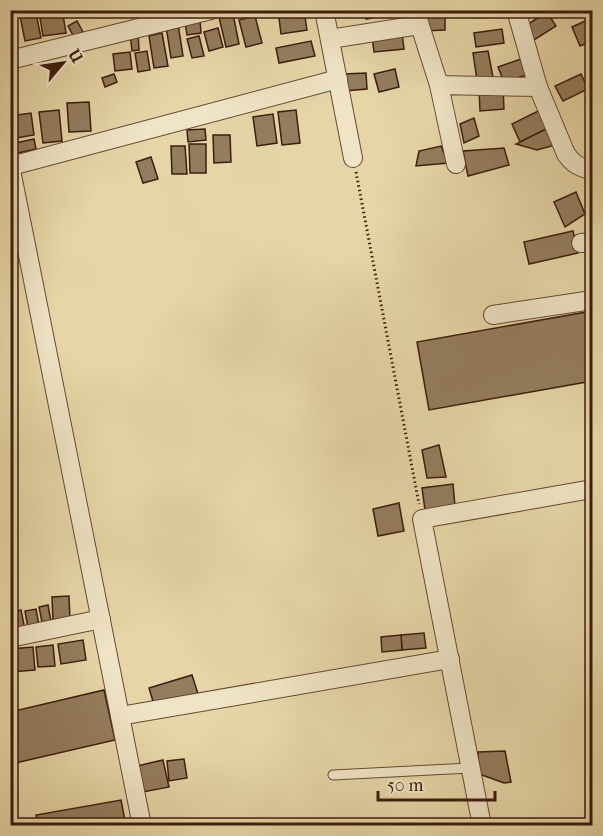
<svg xmlns="http://www.w3.org/2000/svg" width="603" height="836" font-family="'IM FELL French Canon',serif">
	<style>
		.building { fill: #947d5e; stroke: #3c1c0e; stroke-width: 1.5 }
		.lines { fill: none; stroke-linecap: round; stroke-linejoin: round }
		.lane-casing { stroke: #664a34; stroke-width: 11 }
		.street-casing { stroke: #664a34; stroke-width: 20 }
		.path { stroke: #3c1c0e; stroke-width: 3; stroke-dasharray: 1.5 3; stroke-linecap: butt }
		.lane { stroke: #efe4c6; stroke-width: 9 }
		.street { stroke: #efe4c6; stroke-width: 18 }
	</style>
	<rect width="100%" height="100%" fill="#e6d6a7"/>
	<filter id="stains"><feTurbulence type="fractalNoise" baseFrequency=".00333" numOctaves="4"/><feColorMatrix values="0 0 0 0 .2 0 0 0 0 .09 0 0 0 0 .02 0 0 0 .5 -.17"/></filter>
	<radialGradient id="worn" r=".72"><stop offset=".6" stop-color="#630" stop-opacity="0"/><stop offset="1" stop-color="#630" stop-opacity=".3"/></radialGradient>
	<g class="building">
		<path d="M278,10H304L307,30L281,34Z"/>
		<path d="M337,10H360L361,12L339,17Z"/>
		<path d="M365,10H382L383,16L366,19Z"/>
		<path d="M547,12L556,26L534,40L525,26Z"/>
		<path d="M36,13L41,38L25,41L20,16Z"/>
		<path d="M233,14L239,44L226,47L219,17Z"/>
		<path d="M445,14V30L422,31L421,15Z"/>
		<path d="M63,15L66,33L43,36L40,18Z"/>
		<path d="M255,16L262,43L246,47L239,20Z"/>
		<path d="M592,18V41L580,46L572,27Z"/>
		<path d="M200,20L201,33L187,35L185,22Z"/>
		<path d="M77,21L83,32L74,37L68,26Z"/>
		<path d="M178,24L183,56L171,58L166,26Z"/>
		<path d="M218,28L223,47L209,51L204,32Z"/>
		<path d="M502,29L504,43L476,47L474,33Z"/>
		<path d="M138,32L139,50L132,51L130,33Z"/>
		<path d="M162,33L168,66L154,68L149,36Z"/>
		<path d="M402,33L404,49L374,52L372,36Z"/>
		<path d="M199,36L204,56L192,58L187,39Z"/>
		<path d="M311,41L315,56L279,63L276,48Z"/>
		<path d="M147,51L150,70L138,72L135,53Z"/>
		<path d="M488,51L493,77L477,80L473,53Z"/>
		<path d="M130,52L132,69L115,71L113,54Z"/>
		<path d="M521,59L526,75L504,82L498,67Z"/>
		<path d="M395,69L399,87L379,92L374,74Z"/>
		<path d="M366,73L367,89L344,91L343,74Z"/>
		<path d="M114,74L117,82L105,87L102,78Z"/>
		<path d="M581,74L588,89L563,101L555,86Z"/>
		<path d="M503,88L504,109L480,111L479,89Z"/>
		<path d="M89,102L91,131L69,132L67,103Z"/>
		<path d="M59,110L62,141L43,143L39,112Z"/>
		<path d="M296,110L300,143L282,145L278,112Z"/>
		<path d="M540,110L548,128L520,142L512,124Z"/>
		<path d="M31,113L34,135L10,139V116Z"/>
		<path d="M273,114L277,143L257,146L253,117Z"/>
		<path d="M474,118L479,136L464,143L460,124Z"/>
		<path d="M548,128L555,145L537,150L516,144Z"/>
		<path d="M205,129L206,140L188,142L187,130Z"/>
		<path d="M213,135H230L231,162L214,163Z"/>
		<path d="M34,139L36,149L13,154L11,144Z"/>
		<path d="M189,144H206V173H190Z"/>
		<path d="M171,146H185L187,174H172Z"/>
		<path d="M441,146L448,163L416,166L419,151Z"/>
		<path d="M504,148L509,165L468,176L463,151Z"/>
		<path d="M151,157L158,179L143,183L136,162Z"/>
		<path d="M576,192L585,214L565,227L554,202Z"/>
		<path d="M573,231L578,253L529,264L524,242Z"/>
		<path d="M592,311V381L429,410L417,342Z"/>
		<path d="M439,445L446,477L427,478L422,450Z"/>
		<path d="M453,484L455,506L425,510L422,488Z"/>
		<path d="M399,503L404,531L378,536L373,509Z"/>
		<path d="M69,596L70,620L53,621L52,597Z"/>
		<path d="M48,605L51,621L42,622L39,607Z"/>
		<path d="M36,609L39,626L28,628L25,611Z"/>
		<path d="M21,610L25,630L13,632L10,612Z"/>
		<path d="M424,633L426,648L402,650L401,635Z"/>
		<path d="M401,635L402,650L382,652L381,637Z"/>
		<path d="M83,640L86,660L61,664L58,644Z"/>
		<path d="M53,645L55,666L38,667L36,647Z"/>
		<path d="M33,647L35,670L10,672V649Z"/>
		<path d="M192,675L198,694L155,708L149,688Z"/>
		<path d="M104,690L115,740L11,764L10,712Z"/>
		<path d="M505,751L511,782L504,783L479,774L478,752Z"/>
		<path d="M184,759L187,778L169,781L167,761Z"/>
		<path d="M163,760L169,787L143,792L137,766Z"/>
		<path d="M121,800L126,826H38L36,815Z"/>
	</g>
	<g class="lines">
		<defs>
			<path id="lane" d="M333,775L470,768"/>
			<g id="street">
				<path d="M324,10L353,158"/>
				<path d="M415,10L439,85"/>
				<path d="M516,10L538,87L566,154C573,164 580,168 592,170"/>
				<path d="M330,39L419,25"/>
				<path d="M10,60L211,10"/>
				<path d="M456,164L439,85L538,87"/>
				<path d="M10,165L142,826"/>
				<path d="M11,166L338,79"/>
				<path d="M581,243L592,242"/>
				<path d="M493,315L592,300"/>
				<path d="M10,638L101,619"/>
				<path d="M120,716L450,659"/>
				<path d="M482,826L422,519L592,489"/>
			</g>
		</defs>
		<use href="#lane" class="lane-casing"/>
		<use href="#street" class="street-casing"/>
		<path class="path" d="M356,172L419,504"/>
		<use href="#lane" class="lane"/>
		<use href="#street" class="street"/>
	</g>
	<rect width="603" height="836" fill="none" stroke="#e6d6a7" stroke-width="36"/>
	<rect x="12" y="12" width="579" height="812" fill="none" stroke="#3c1c0e" stroke-width="3"/>
	<rect x="18" y="18" width="567" height="800" fill="none" stroke="#3c1c0e" stroke-width="1.5"/>
	<g transform="translate(63 63) rotate(61)" stroke="#efe4c6" stroke-width="4.5" paint-order="stroke">
	<path d="M0-4.5L10 22L0 15L-10 22Z" fill="#3c1c0e"/>
	<text y="-9" font-size="16" font-weight="bold" text-anchor="middle" fill="#3c1c0e">U</text>
	</g>
	<path d="M378 791v9h117v-9" fill="none" stroke="#3c1c0e" stroke-width="3"/>
	<text x="387" y="791" font-size="18" fill="#3c1c0e" stroke="#efe4c6" stroke-width="4.5" paint-order="stroke">50 m</text>
	<rect width="100%" height="100%" filter="url(#stains)"/>
	<rect width="100%" height="100%" fill="url(#worn)"/>
</svg>
